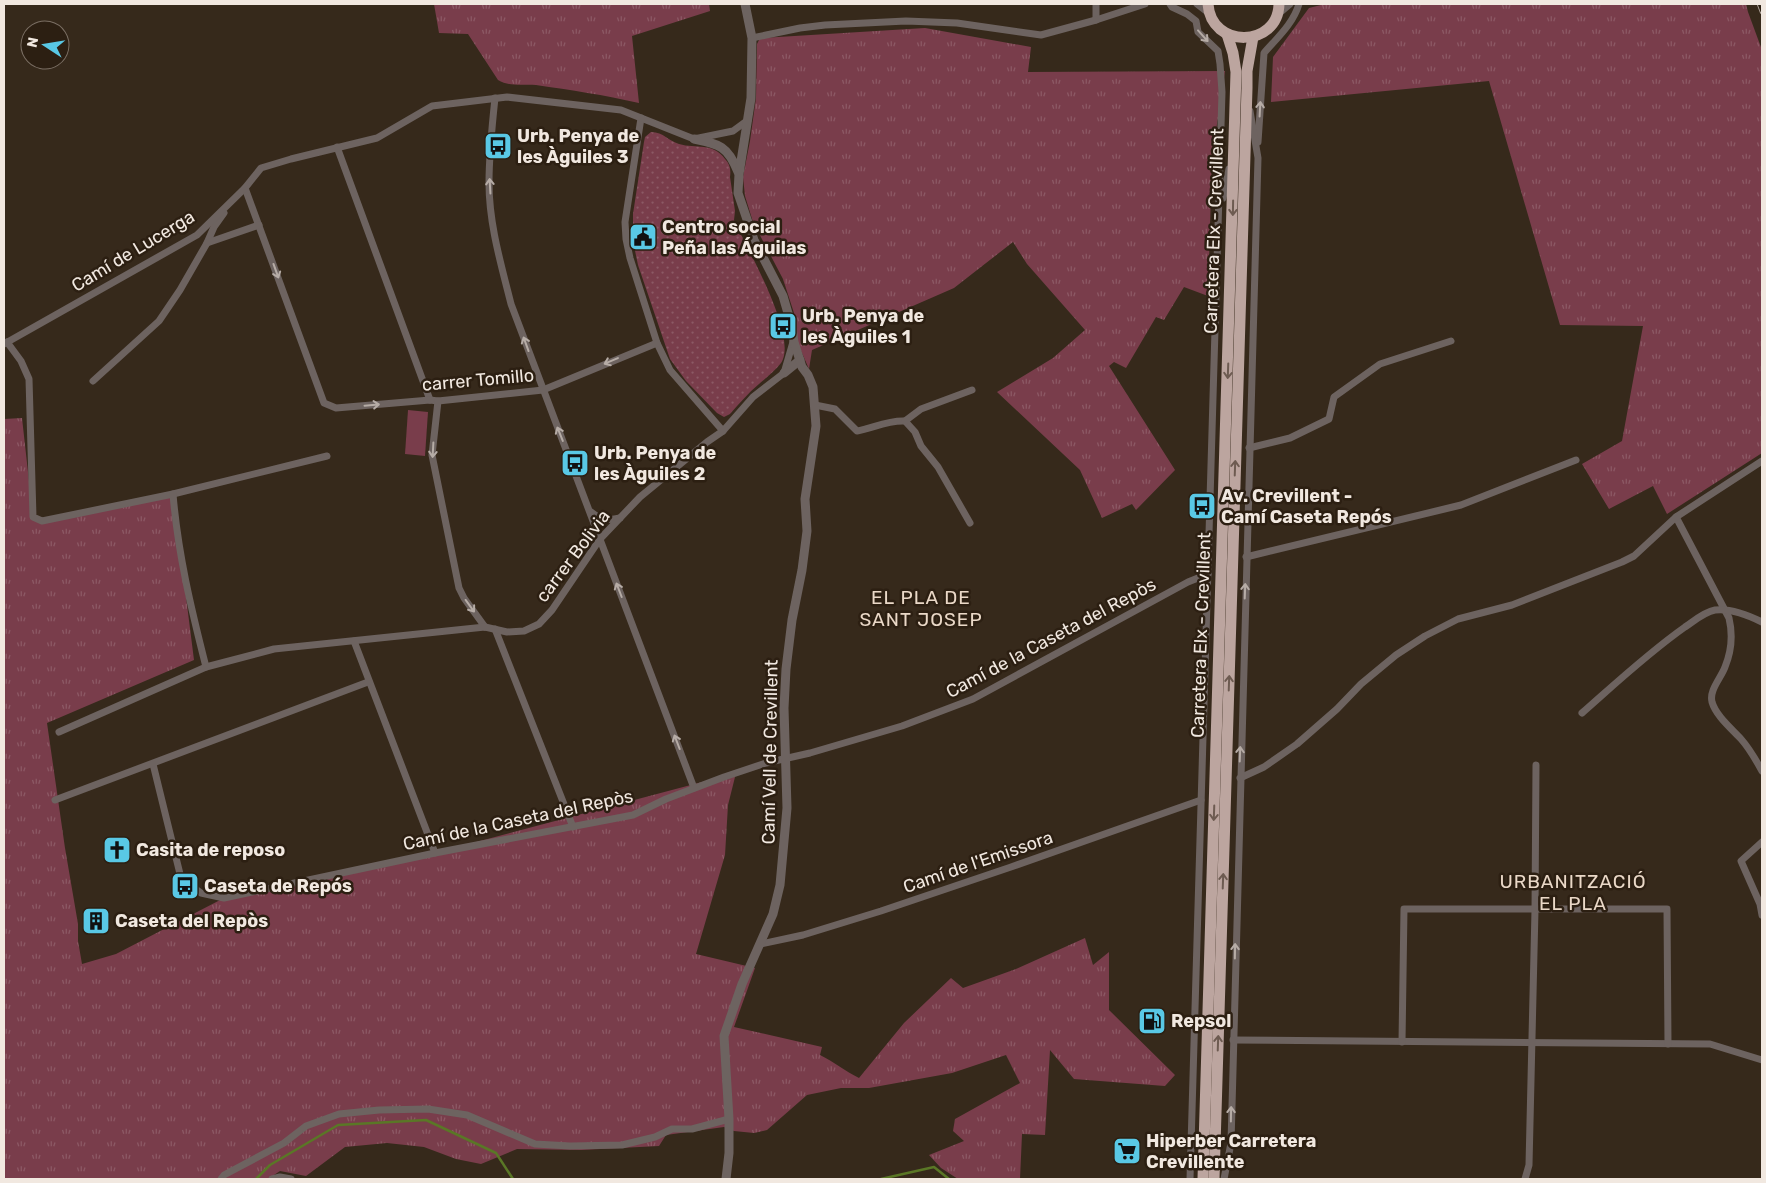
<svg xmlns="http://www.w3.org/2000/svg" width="1766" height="1183" font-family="Rubik,sans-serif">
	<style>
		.grass { fill: url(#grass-tufts) }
		.park { fill: url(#park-dots) }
		.garden { fill: #793d4b }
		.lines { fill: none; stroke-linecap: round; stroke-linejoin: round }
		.stream { stroke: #5a7726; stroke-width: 2.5 }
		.minor { stroke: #6d6360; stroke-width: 7 }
		.tertiary { stroke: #6d6360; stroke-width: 9 }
		.trunk { stroke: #bca59f; stroke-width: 11 }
		.rail-casing { stroke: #aea399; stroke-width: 4.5 }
		.rail { stroke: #2c1f12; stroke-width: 2.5; stroke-dasharray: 8; stroke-linecap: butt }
		.oneway { stroke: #b6aca6 }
		.oneway2 { stroke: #6d5b51 }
		.labels { text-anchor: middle; stroke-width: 5; stroke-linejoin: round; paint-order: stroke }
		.poi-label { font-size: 18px; font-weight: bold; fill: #f1e8e0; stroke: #2c1f12; text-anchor: start }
		.street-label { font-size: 18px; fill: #f1e8e0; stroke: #2c1f12 }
		.neighbourhood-label { font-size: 19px; letter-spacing: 1px; fill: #ead8c7; stroke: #2c1f12 }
	</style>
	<defs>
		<pattern id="grass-tufts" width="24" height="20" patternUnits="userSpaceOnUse" patternTransform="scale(1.25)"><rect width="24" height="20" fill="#793d4b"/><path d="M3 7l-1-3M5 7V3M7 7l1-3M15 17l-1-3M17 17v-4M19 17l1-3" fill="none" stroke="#8c5965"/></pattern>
		<pattern id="park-dots" width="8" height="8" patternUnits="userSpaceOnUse" patternTransform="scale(1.25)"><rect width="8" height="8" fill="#793d4b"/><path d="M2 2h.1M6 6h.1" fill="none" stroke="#8c5965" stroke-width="1.8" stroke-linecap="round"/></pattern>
	</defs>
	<rect width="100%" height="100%" fill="#36291b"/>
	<g class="grass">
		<path d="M434,4H709L710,11L632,36L639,103C604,95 571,90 536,85C523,84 509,87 498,80L468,34L439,33Z"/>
		<path d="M1325,4H1746L1748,12L1762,50V453L1667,514L1653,486L1609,509L1582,464L1622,441L1643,326L1560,325L1489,81L1271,102L1273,57L1309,8Z"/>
		<path d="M925,28L1031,47L1028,72L1225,71L1212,157L1208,296L1184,287L1164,320L1156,317L1126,368L1114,362L1109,366L1175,470L1136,510L1132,504L1102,518L1080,470L997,392L1053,358L1085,330L1027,264L1013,242L954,288L812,350L809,369L798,344L794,313L783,279L753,222L745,196L743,177L750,141L756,98L757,44L760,38Z"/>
		<path d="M22,418L33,517L42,521L173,494L194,660L47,723L65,848L78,924V941L82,964L116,954L224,898L435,853L736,773L728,805L725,855L696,954L755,968L734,1027L822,1047L820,1055C834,1062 845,1071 859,1078L904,1023L951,978L963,988L1016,969L1085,938L1093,965L1109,952V1010L1175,1075L1165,1086L1074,1079L1050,1050L1045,1135L1022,1134L1020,1179H958L941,1168L929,1155L964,1141L953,1131L955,1119L1020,1083L1006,1055L952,1073L869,1088H841L807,1095L767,1130L754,1133L734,1131L724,1127L666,1135L659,1146L581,1150L517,1149L481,1164L456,1159L424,1147L387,1143L345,1147L306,1176L280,1171L268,1179H4V419Z"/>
	</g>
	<path class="park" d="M651,132C664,132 668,141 679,144C696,149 713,142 725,159C730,164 731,170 730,177L735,211L734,220C746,247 799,337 781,363C775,371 767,377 759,384C748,393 739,404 730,414L724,417L717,413L686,381L670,359L638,265L633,241V214L644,142L645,137Z"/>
	<path class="garden" d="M408,410L428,412L425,456L405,454Z"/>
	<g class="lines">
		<g class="stream">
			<path d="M256,1179L270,1165L338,1125L426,1120L496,1153L513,1179"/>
			<path d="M881,1179L934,1167L949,1179"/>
		</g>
		<g class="minor">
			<path d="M1170,4L1172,7L1187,14L1196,21L1198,32L1218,51L1220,64L1222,92L1190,1179"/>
			<path d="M1197,4L1210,14"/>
			<path d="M1277,15L1290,4"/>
			<path d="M1096,20V4"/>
			<path d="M752,38L800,28L825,25L906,21L957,23L1041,35L1096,20L1145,4"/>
			<path d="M495,98C492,126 489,155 489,183C489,224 501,264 511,304L694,788"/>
			<path d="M641,118L625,222L626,239L630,258L657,343L670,370L723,431"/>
			<path d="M1258,142L1264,53C1277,38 1293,24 1299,4"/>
			<path d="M337,147L430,400"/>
			<path d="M245,188L324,403L336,408L430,400L438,401L543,390L657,343"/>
			<path d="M1223,198L1229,169"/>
			<path d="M207,243L214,227L224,213"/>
			<path d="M7,342L21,361L29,379L33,517L42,521L173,494L327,456"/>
			<path d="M4,344L197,235L245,188L261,168L291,159L377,138L432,106L507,97L621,110L694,139L733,131L748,120"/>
			<path d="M93,381L159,321L180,290L207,243L259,225"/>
			<path d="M438,401L432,455L459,588L464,598L485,627"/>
			<path d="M815,405L835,409L857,431C873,428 888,420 905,421L915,432L921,446L938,467L970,523"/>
			<path d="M905,421L921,409L972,390"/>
			<path d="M1249,448L1290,438L1329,419L1334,397L1380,364L1451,341"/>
			<path d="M173,494C178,554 191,608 206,667"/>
			<path d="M591,512C601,520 608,521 620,518"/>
			<path d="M1676,517L1729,618C1733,635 1732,650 1725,667C1721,678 1709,690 1712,702C1716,716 1732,729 1741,739C1749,748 1756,760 1762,771"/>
			<path d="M1246,557L1461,505L1576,460"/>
			<path d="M495,629L573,827"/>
			<path d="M354,641L435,853"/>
			<path d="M1582,713C1615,684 1648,653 1685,627C1694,621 1704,612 1715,610C1731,608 1748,615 1762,622"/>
			<path d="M59,732L206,667L274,649L485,627L507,632L524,631L539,624L552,610L600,539L640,497L707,442L723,431L753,397L784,373L793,342"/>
			<path d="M153,764L181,878L201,893L224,898L435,853L633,815L666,799L724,777L766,763L810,753L902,726L973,699L1188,582L1208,574"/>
			<path d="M1240,778L1264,767L1297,744L1337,709L1361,684L1396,655L1425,636L1458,619L1512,605L1622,562L1634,556L1676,517L1762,461"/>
			<path d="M55,800L368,682"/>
			<path d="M1762,842L1741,861L1760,904L1762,915"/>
			<path d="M761,944L803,935L881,911L1011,867L1201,800"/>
			<path d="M1233,1040L1710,1044L1762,1060"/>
			<path d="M1402,1042L1404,909H1667L1668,1044"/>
			<path d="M221,1179L224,1175L284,1143L306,1126L339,1114L379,1110L428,1109L467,1115L535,1144L570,1146L622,1145L655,1137L672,1129H692L729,1119"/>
			<path d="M272,1179L280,1177L291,1179"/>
			<path d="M1224,1179L1231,1143L1258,158L1250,111"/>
			<path d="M1525,1179L1529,1165L1535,910L1536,765"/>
		</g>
		<g class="tertiary">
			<path d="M694,139C719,144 728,146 738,172"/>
			<path d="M784,373L800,360"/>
			<path d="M726,1179L729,1153V1119L724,1036L742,984L773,914L780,885L787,808L784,708L786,669L792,620L802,570L807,531L805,499L816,426L813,387L808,375L802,367L794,342L792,327L783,296L754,240L738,193L739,174L751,98L752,38L745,4"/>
		</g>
		<g class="trunk">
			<path d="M1208,4C1211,49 1278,48 1279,4"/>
			<path d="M1203,1179L1236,72L1233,53L1227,34"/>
			<path d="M1214,1179L1247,88V71L1253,37"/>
		</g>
		<defs>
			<path id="rail" d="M1759,4L1762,12"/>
		</defs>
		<use href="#rail" class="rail-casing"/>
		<use href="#rail" class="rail"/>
	</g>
	<defs><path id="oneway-shaft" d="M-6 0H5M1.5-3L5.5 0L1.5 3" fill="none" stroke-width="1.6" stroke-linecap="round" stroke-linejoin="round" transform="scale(1.25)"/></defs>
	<g class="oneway">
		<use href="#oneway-shaft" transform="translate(1203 36) rotate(48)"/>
		<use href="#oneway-shaft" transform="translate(1260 109) rotate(-87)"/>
		<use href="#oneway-shaft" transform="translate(490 186) rotate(-93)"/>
		<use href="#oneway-shaft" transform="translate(276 271) rotate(70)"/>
		<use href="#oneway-shaft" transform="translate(526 344) rotate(-110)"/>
		<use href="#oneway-shaft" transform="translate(611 361) rotate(157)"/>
		<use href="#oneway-shaft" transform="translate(372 405) rotate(-5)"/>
		<use href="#oneway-shaft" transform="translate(560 434) rotate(-112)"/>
		<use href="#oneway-shaft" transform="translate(433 450) rotate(93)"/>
		<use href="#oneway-shaft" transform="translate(619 590) rotate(-111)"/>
		<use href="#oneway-shaft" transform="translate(1245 591) rotate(-88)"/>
		<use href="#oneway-shaft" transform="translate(470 606) rotate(54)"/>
		<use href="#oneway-shaft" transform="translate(677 742) rotate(-111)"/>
		<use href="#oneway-shaft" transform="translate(1240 754) rotate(-88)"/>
		<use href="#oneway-shaft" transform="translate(1235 951) rotate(-89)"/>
		<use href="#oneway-shaft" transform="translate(1231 1114) rotate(-89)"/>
	</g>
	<g class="oneway2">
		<use href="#oneway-shaft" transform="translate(1233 208) rotate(91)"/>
		<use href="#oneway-shaft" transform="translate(1228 371) rotate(92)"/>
		<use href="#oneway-shaft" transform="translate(1235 468) rotate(-88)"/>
		<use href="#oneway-shaft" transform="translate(1229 683) rotate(-88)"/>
		<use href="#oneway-shaft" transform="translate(1214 813) rotate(92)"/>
		<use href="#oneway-shaft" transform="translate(1223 881) rotate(-88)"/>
		<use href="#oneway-shaft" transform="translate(1218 1043) rotate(-88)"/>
	</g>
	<defs>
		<symbol id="bus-square" viewBox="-11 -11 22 22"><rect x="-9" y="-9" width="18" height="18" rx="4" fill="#59c8e5" stroke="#2c1f12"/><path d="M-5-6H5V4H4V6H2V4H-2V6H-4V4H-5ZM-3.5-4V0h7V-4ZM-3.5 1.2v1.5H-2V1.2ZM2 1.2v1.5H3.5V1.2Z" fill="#111"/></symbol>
		<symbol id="civic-square" viewBox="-11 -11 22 22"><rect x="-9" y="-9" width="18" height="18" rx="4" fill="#59c8e5" stroke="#2c1f12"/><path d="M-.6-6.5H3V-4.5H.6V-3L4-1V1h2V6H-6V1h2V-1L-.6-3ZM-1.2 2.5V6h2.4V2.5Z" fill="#111"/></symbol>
		<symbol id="church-square" viewBox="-11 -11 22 22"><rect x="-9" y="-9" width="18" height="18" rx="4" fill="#59c8e5" stroke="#2c1f12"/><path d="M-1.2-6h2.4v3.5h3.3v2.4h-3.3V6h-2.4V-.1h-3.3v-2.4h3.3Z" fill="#111"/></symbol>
		<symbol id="building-square" viewBox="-11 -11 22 22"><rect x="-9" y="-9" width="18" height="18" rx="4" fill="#59c8e5" stroke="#2c1f12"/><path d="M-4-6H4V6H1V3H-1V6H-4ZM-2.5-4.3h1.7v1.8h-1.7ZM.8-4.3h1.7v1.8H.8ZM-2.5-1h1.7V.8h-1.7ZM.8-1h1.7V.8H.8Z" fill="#111"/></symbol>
		<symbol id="fuel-square" viewBox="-11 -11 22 22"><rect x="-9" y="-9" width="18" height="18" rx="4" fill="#59c8e5" stroke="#2c1f12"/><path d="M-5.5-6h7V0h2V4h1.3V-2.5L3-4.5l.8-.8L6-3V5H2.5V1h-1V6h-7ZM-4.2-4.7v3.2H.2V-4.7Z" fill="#111"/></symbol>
		<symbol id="supermarket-square" viewBox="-11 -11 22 22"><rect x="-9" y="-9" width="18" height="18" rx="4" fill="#59c8e5" stroke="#2c1f12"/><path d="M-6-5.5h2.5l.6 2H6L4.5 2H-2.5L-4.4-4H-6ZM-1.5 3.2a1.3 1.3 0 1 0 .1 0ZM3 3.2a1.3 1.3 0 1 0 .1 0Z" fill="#111"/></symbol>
	</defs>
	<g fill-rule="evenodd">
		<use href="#bus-square" x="482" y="130" width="32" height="32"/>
		<use href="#civic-square" x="627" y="221" width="32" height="32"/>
		<use href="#bus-square" x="767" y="310" width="32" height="32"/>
		<use href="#bus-square" x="559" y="447" width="32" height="32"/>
		<use href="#bus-square" x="1186" y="490" width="32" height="32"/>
		<use href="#church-square" x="101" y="834" width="32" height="32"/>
		<use href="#bus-square" x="169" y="870" width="32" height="32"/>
		<use href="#building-square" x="80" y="905" width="32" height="32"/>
		<use href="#fuel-square" x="1136" y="1005" width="32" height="32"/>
		<use href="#supermarket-square" x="1111" y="1135" width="32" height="32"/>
	</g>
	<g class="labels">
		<g class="poi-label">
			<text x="517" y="142">Urb. Penya de<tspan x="517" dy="21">les Àguiles 3</tspan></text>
			<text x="662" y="233">Centro social<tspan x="662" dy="21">Peña las Águilas</tspan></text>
			<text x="802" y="322">Urb. Penya de<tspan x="802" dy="21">les Àguiles 1</tspan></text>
			<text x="594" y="459">Urb. Penya de<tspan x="594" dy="21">les Àguiles 2</tspan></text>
			<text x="1221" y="502">Av. Crevillent -<tspan x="1221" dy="21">Camí Caseta Repós</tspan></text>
			<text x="136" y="856">Casita de reposo</text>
			<text x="204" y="892">Caseta de Repós</text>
			<text x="115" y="927">Caseta del Repòs</text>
			<text x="1171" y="1027">Repsol</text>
			<text x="1146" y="1147">Hiperber Carretera<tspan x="1146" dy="21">Crevillente</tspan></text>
		</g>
		<g class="street-label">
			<text transform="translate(1214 231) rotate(-88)" y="6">Carretera Elx - Crevillent</text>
			<text transform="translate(133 251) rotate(-31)" y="6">Camí de Lucerga</text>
			<text transform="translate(478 380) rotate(-5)" y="6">carrer Tomillo</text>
			<text transform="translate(573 556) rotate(-53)" y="6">carrer Bolivia</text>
			<text transform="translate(1201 635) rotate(-88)" y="6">Carretera Elx - Crevillent</text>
			<text transform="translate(1051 638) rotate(-28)" y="6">Camí de la Caseta del Repòs</text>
			<text transform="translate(770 752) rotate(-89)" y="6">Camí Vell de Crevillent</text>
			<text transform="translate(518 820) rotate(-12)" y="6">Camí de la Caseta del Repòs</text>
			<text transform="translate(978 862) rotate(-19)" y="6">Camí de l'Emissora</text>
		</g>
		<g class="neighbourhood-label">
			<text x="921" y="604">EL PLA DE<tspan x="921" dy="22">SANT JOSEP</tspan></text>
			<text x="1573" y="888">URBANITZACIÓ<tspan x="1573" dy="22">EL PLA</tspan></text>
		</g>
	</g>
	<rect width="1766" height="1183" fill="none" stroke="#f1e8e0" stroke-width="10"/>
	<g transform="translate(45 45) rotate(282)"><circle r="24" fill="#2c1f12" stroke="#7b6f64"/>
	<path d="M0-4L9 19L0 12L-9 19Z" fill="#59c8e5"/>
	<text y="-8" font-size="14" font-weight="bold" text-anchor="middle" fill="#f1e8e0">N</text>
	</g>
</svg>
